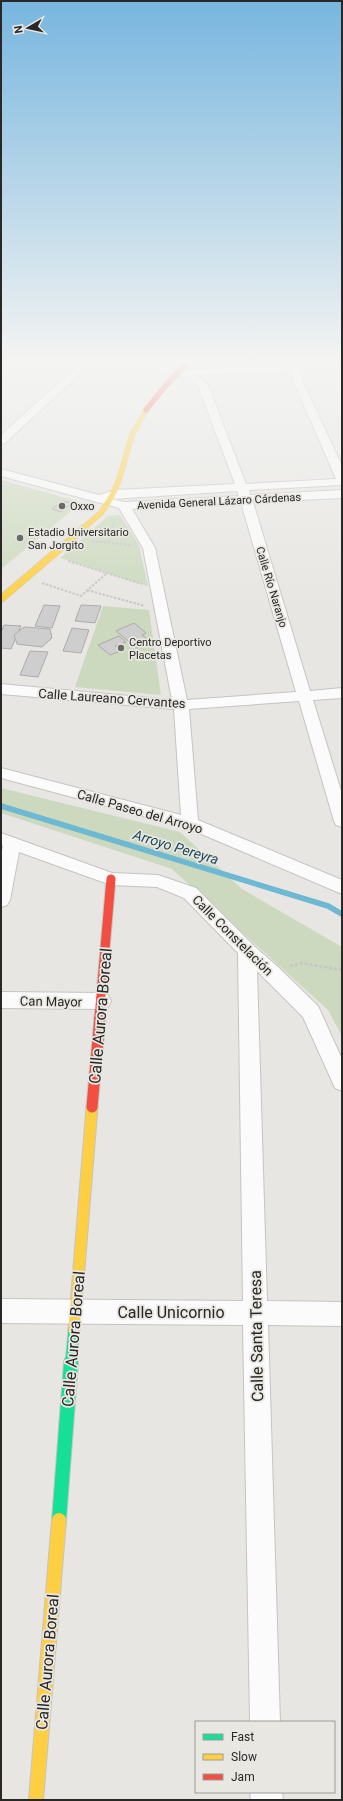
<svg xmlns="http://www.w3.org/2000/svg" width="343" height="1801" font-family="Roboto,sans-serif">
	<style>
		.green { fill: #ccd9be }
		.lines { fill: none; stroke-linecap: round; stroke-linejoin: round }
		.stream { stroke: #6db8d2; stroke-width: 5.5 }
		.building { fill: #cfcece; stroke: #adabab }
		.street-casing { stroke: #c5c4c2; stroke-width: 2 }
		.fast-far1-casing { stroke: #c5c4c2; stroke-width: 13 }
		.fast-casing { stroke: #c5c4c2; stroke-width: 16 }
		.slow-far3-casing { stroke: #c5c4c2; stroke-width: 6 }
		.slow-far2-casing { stroke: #c5c4c2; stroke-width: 8 }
		.slow-far1-casing { stroke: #c5c4c2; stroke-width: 13 }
		.slow-casing { stroke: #c5c4c2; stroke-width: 16 }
		.jam-far2-casing { stroke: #c5c4c2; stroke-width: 6 }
		.jam-far1-casing { stroke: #c5c4c2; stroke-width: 11 }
		.jam-casing { stroke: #c5c4c2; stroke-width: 13 }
		.path-far2 { stroke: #c6c6c5; stroke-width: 1.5; stroke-dasharray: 2 1; stroke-linecap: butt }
		.path-far1 { stroke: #c6c6c5; stroke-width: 2; stroke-dasharray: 2.5 1.5; stroke-linecap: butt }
		.path { stroke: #c6c6c5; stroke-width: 2.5; stroke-dasharray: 3 2; stroke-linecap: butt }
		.street { fill: #fbfbfb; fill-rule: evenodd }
		.fast-far1 { stroke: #16e098; stroke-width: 11 }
		.fast { stroke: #16e098; stroke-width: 14 }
		.slow-far3 { stroke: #ffcf43; stroke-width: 5.5 }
		.slow-far2 { stroke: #ffcf43; stroke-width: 7 }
		.slow-far1 { stroke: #ffcf43; stroke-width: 11 }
		.slow { stroke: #ffcf43; stroke-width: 14 }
		.jam-far2 { stroke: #f24e42; stroke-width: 5.5 }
		.jam-far1 { stroke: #f24e42; stroke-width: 9 }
		.jam { stroke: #f24e42; stroke-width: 11 }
		.poi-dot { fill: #6c6a68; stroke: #e8e7e2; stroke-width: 1.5 }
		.labels { text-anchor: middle; stroke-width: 3.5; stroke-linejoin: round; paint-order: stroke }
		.far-street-label { font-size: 11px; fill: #292826; stroke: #e8e7e2 }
		.far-poi-label { font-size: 11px; fill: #292826; stroke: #e8e7e2; text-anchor: start }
		.street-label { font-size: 13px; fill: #292826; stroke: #e8e7e2 }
		.water-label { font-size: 14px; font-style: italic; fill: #1b4758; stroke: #e8e7e2 }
		.near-street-label { font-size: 16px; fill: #292826; stroke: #e8e7e2 }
	</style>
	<rect width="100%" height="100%" fill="#e7e6e3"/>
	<g class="green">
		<path d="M1,480L73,500L76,507L1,569Z"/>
		<path d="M120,515L139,545L148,586L60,558L108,516Z"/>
		<path d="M103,606L149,610L161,695L75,687Z"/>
		<path d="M1,788L180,832L242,889L342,947V1036L328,1010L172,869L1,813Z"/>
	</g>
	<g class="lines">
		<path class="stream" d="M1,806L328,906L342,914"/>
	</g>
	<g class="building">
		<path d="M63,501L72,503L61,512L52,509Z"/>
		<path d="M44,605L60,606L52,628L35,626Z"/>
		<path d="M81,605L101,606L95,623L75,621Z"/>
		<path d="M134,623L146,633L142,635L151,642L137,648L116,631Z"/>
		<path d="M4,625L21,626L11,649L1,648V632Z"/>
		<path d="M24,627L50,629L52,638L42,647L17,644L14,635Z"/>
		<path d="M72,628L89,630L81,653L63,651Z"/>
		<path d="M119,636L126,642L115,646L121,651L110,655L98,645Z"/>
		<path d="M30,651L48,652L38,677L20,675Z"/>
	</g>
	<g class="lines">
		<defs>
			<g id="street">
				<path d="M2,358H14L1,367Z"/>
				<path d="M86,358H97L5,443L1,444V435Z"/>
				<path d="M108,358H127L177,370L286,365L284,358H292L296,365L342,363V369L298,371L342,466V485L249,490L250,495L342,490V498L253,502L310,691L342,688V698L313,700L342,794V827L336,825L334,821L299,701L189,709L198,820L342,880V894L185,827L1,778V768L181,815L174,709L1,694V684L172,700L143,548L119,508L1,476V469L99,495L115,490L235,484L198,386L189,378L113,361ZM289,371L336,479L246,484L208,385L197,375ZM237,491L239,496L124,502L112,499ZM241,503L296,692L187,700L155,548L132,509Z"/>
				<path d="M1,833L112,873L158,875L196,888L254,946L278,967L318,1006L342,1059V1091L335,1088L303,1017L257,971L267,1301L342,1302V1326L268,1325L280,1722H250L243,1325L1,1323V1299L243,1301L238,953L184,898L157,887L111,885L19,852L10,900L7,905L1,907V855L3,846L1,845Z"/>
				<path d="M1,992L101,993L108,995L111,1001L108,1007L101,1009L1,1008Z"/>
				<path d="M250,1792H282L283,1800H251Z"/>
			</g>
			<path id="fast-far1" d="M71,1363L74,1330"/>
			<path id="fast" d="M59,1520L71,1362"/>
			<path id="slow-far3" d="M82,529L101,513L112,496L119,480L132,435L146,410"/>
			<path id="slow-far2" d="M1,599L84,528"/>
			<path id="slow-far1" d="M74,1330L92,1107"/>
			<path id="slow" d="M36,1800L59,1520"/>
			<path id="jam-far2" d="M146,410L166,385L193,358"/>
			<path id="jam-far1" d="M99,1018L111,879"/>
			<path id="jam" d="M92,1107L100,1017"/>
		</defs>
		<use href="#street" class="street-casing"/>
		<use href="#fast-far1" class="fast-far1-casing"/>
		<use href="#fast" class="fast-casing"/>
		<use href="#slow-far3" class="slow-far3-casing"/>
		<use href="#slow-far2" class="slow-far2-casing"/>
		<use href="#slow-far1" class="slow-far1-casing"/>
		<use href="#slow" class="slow-casing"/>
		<use href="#jam-far2" class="jam-far2-casing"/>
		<use href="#jam-far1" class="jam-far1-casing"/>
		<use href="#jam" class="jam-casing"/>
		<path class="path-far2" d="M112,529L114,522"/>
		<g class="path-far1">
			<path d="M104,530L111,533L122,531"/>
			<path d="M92,541L131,545"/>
			<path d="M109,542L112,528"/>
			<path d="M68,561L142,584"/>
			<path d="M42,583L81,596L107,573"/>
			<path d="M87,590L145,606"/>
		</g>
		<path class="path" d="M290,966L301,963L342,970"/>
		<use href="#street" class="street"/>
		<use href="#fast-far1" class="fast-far1"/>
		<use href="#fast" class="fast"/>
		<use href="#slow-far3" class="slow-far3"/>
		<use href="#slow-far2" class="slow-far2"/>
		<use href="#slow-far1" class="slow-far1"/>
		<use href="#slow" class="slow"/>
		<use href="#jam-far2" class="jam-far2"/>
		<use href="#jam-far1" class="jam-far1"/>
		<use href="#jam" class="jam"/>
	</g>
	<linearGradient id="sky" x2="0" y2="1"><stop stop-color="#77b6df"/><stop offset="0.59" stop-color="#f4f4f2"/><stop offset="1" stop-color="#f4f4f2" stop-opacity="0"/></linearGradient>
	<rect width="343" height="611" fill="url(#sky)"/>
	<g class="poi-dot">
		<circle cx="62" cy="506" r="4"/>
		<circle cx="20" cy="538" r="4"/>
		<circle cx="121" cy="648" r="4"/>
	</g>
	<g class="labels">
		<g class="far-street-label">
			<text transform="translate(219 501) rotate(-3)" y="4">Avenida General Lázaro Cárdenas</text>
			<text transform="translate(272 587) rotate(73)" y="4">Calle Río Naranjo</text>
		</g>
		<g class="far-poi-label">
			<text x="70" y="510">Oxxo</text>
			<text x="28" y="536">Estadio Universitario<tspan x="28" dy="13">San Jorgito</tspan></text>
			<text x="129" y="646">Centro Deportivo<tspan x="129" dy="13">Placetas</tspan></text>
		</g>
		<g class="street-label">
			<text transform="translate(112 698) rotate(4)" y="5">Calle Laureano Cervantes</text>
			<text transform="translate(140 811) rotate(16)" y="5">Calle Paseo del Arroyo</text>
			<text transform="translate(233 935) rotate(45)" y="5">Calle Constelación</text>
			<text transform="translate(51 1001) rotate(1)" y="5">Can Mayor</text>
		</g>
		<g class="water-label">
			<text transform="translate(176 847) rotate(17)" y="5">Arroyo Pereyra</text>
		</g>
		<g class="near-street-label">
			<text transform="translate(100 1016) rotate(-85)" y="6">Calle Aurora Boreal</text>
			<text x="171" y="1318">Calle Unicornio</text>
			<text transform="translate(256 1336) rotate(-91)" y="6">Calle Santa Teresa</text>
			<text transform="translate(73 1339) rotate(-85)" y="6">Calle Aurora Boreal</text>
			<text transform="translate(47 1662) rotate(-85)" y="6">Calle Aurora Boreal</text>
		</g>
	</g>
	<rect width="343" height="1801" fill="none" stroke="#292826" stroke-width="4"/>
	<rect x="195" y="1721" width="140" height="72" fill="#e8e7e2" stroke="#9c9b97"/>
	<rect x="203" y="1734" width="20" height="6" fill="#16e098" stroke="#9c9b97"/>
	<text x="231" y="1741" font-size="12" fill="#292826">Fast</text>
	<rect x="203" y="1754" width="20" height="6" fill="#ffcf43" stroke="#9c9b97"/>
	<text x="231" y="1761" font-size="12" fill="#292826">Slow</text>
	<rect x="203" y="1774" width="20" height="6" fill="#f24e42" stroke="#9c9b97"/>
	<text x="231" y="1781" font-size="12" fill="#292826">Jam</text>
	<g transform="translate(28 28) rotate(261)" stroke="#e8e7e2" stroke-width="3" paint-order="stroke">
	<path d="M0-3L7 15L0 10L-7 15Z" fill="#292826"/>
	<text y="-6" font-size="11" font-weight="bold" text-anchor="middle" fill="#292826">N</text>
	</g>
</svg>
